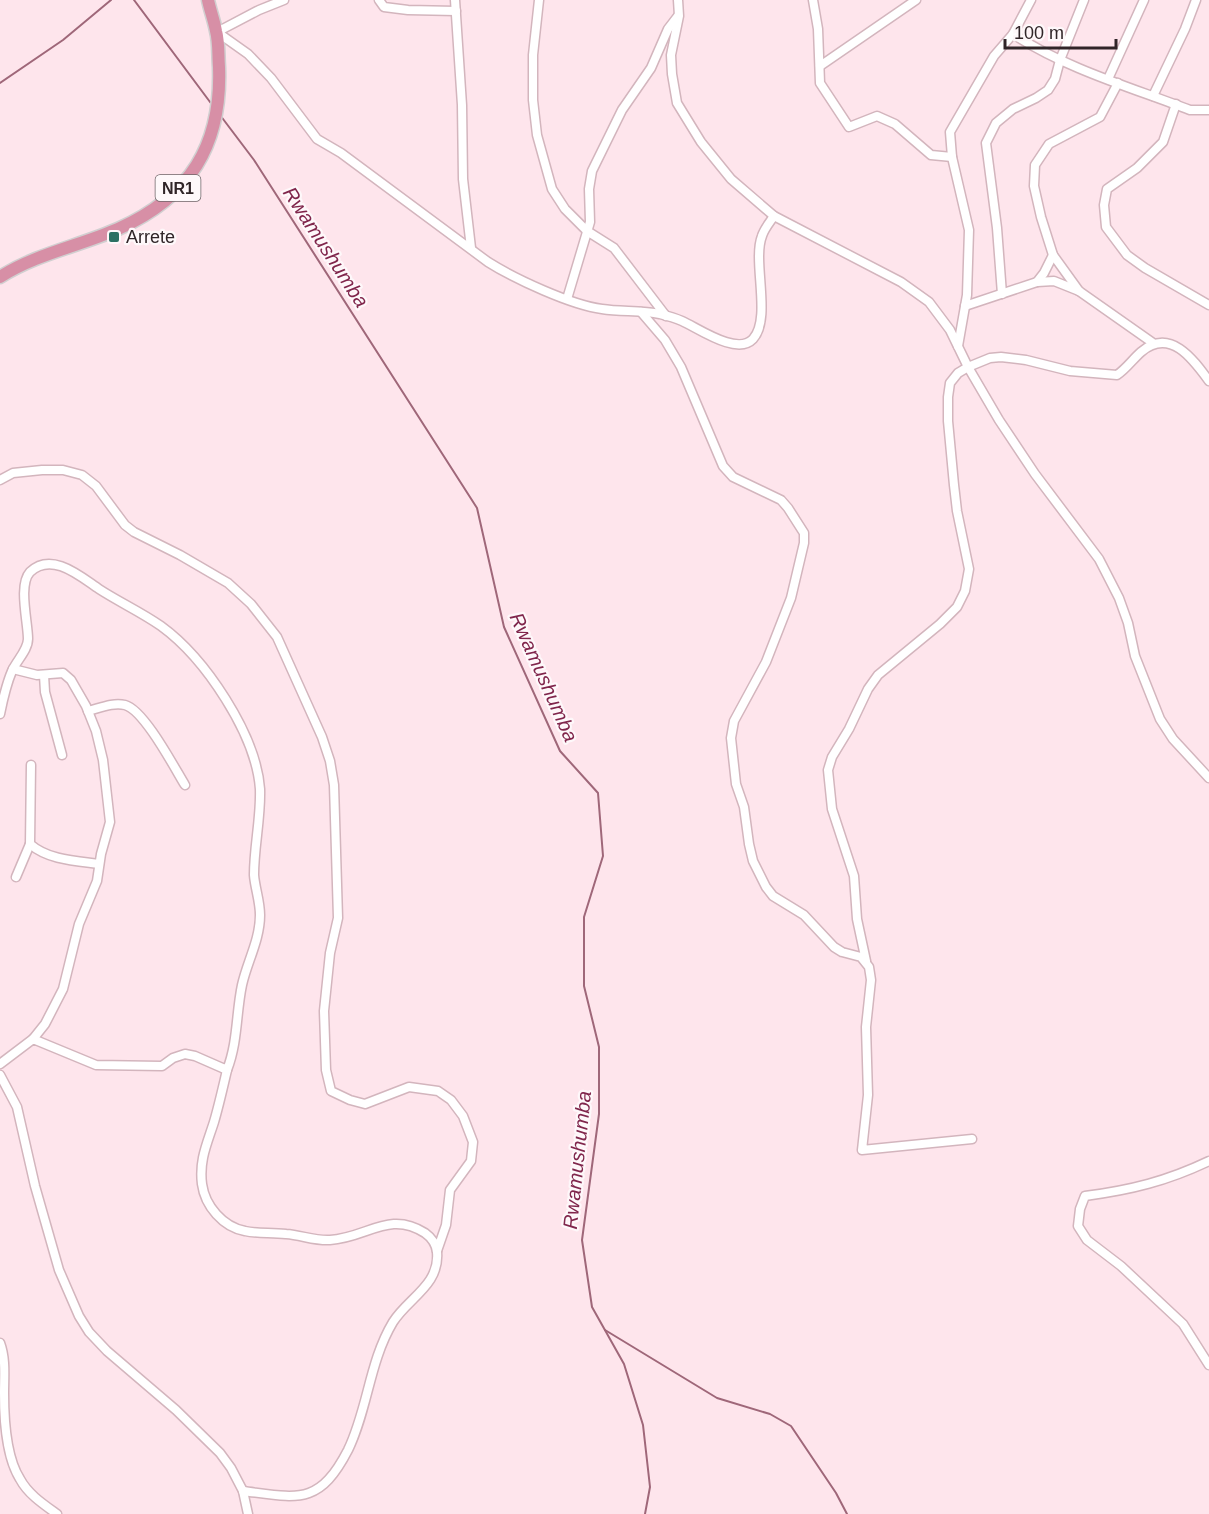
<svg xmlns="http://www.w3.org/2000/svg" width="1209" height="1514" font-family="Helvetica,sans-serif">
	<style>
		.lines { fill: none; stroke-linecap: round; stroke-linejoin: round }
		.stream { stroke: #9f6779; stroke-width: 2 }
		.minor-casing { stroke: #d3b5bd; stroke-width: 11 }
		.highway-casing { stroke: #d1cfd0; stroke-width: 15 }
		.minor { stroke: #fff; stroke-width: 8 }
		.highway { stroke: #d78fa6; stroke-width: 12 }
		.poi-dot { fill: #2c7063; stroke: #fef8fa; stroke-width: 2 }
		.labels { text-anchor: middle; stroke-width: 4.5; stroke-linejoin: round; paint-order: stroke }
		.shield { fill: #fef8fa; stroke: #6e6467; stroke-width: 1.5 }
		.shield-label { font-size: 16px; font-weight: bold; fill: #302528 }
		.poi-label { font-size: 18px; fill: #302528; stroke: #fef8fa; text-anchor: start }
		.water-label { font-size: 20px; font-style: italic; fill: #80264c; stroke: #fef8fa }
	</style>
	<rect width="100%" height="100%" fill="#fee5ec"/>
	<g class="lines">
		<g class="stream">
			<path d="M134,0L213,106"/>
			<path d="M0,83L63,40L111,0"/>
			<path d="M220,115L254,160L477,508L504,627L560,751L598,793L603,856L584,917V986L599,1047V1114L582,1240L592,1307L624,1364L643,1425L650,1487L645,1514"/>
			<path d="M605,1330L717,1398L770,1414L791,1426L836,1493L847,1514"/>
		</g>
		<defs>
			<g id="minor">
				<path d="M284,0L259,10L217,32L248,54L271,78L317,139L341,153L488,262C515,279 571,305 602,309C621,312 641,310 660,314C668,316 675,318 682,321C698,328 737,356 753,339C772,318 752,261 762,236C764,229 770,222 774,216"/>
				<path d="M379,0L384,7L408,10L456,11"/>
				<path d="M455,0L462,105L463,179L471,248"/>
				<path d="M539,0L533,55V100L537,135L552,189L565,209L587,231L614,248L666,316"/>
				<path d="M678,0L679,16L671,55L672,74L677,103L701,142L731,179L774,216L901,282L929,302L950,330L968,367L999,420L1035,474L1099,559L1119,598L1128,623L1135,656L1160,719L1173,739L1209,778"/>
				<path d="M813,0L818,29L820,83L849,127L877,116L895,124L931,155L952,157"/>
				<path d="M1013,34C1067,69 1130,87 1190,110H1209"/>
				<path d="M820,66L916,0"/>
				<path d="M1108,79L1144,0"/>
				<path d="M1118,83L1100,117L1049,144L1035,165L1034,186L1041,217L1053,255L1079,291L1153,343"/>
				<path d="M1153,96L1185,29L1196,0"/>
				<path d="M1176,104L1163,142L1137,168L1107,189L1104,205L1106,227L1127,255L1145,268L1209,305"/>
				<path d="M1037,282L1054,281L1079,291"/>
				<path d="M1002,294L997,228L986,143L996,123L1013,109L1036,98L1048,90L1055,79L1060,60L1084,0"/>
				<path d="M567,299L590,222L589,189L592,171L622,110L651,68L668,29L678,16"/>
				<path d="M965,306L1037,282L1044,273L1053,255"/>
				<path d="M641,312L665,340L681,367L723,466L733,477L781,500L788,508L804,533V543L791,598L766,662L734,721L731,738L736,784L744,807L749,844L753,861L766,887L773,896L804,915L834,947L842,952L861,957L869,967L871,980L866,1027L868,1095L862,1150L972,1139"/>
				<path d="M958,346L967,295L969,230L952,157L950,132L994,56L1013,34L1031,0"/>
				<path d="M0,480L13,473L42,470H63L82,475L96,486L125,525L134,532L180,555L228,583L251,604L277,637L322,737L330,761L334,785L338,918L330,953L324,1011L326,1070L331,1091L350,1100L365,1104L409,1087L438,1091L451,1100L463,1116L473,1142L471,1161L450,1190L446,1225L437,1251"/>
				<path d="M13,669L37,675L63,673L71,680L86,706L96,731L103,760L110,822L101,854L97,881L79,924L63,989L45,1024L33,1039"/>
				<path d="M44,675L45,692L62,755"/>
				<path d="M88,711C100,708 113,702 125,705C144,710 174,767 185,785"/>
				<path d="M0,714C3,699 6,685 12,671C17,660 28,650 28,639C28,622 18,585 30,572C52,551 81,577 99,589C119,602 141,612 161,626C205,658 256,734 260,789C261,818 254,846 254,875C255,888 260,901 260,915C260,940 247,962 242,985C236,1013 238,1042 227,1070L195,1056L185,1054L173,1058L162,1066L96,1065L33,1039L0,1064"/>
				<path d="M31,765L30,844C48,860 76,861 99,864"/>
				<path d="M16,877L30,844"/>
				<path d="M866,961L857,919L854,876L832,809L828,770L832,757L849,729L868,689L878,675L940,624L957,607L965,591L969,569L957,511L954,485L948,421V397L950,383L958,373L968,367L990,358L1001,357L1026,360L1070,371L1117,375C1126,369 1133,359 1141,352C1170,327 1193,359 1209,381"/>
				<path d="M227,1070C223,1087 219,1105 214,1122C207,1144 199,1160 202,1184C205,1206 223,1227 245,1231C258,1234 272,1232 286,1234C301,1235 315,1241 330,1240C367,1238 389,1210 425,1233C432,1238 436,1243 437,1252C440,1285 408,1298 393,1322C369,1362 368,1409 348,1450C319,1506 298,1498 243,1491"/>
				<path d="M0,1075L17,1107L35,1186L59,1270L79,1316L89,1332L107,1351L176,1410L220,1453L231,1468L243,1491L248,1514"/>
				<path d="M1209,1161C1167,1181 1131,1190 1085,1196L1080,1209L1078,1226L1087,1240L1121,1266L1183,1324L1209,1365"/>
				<path d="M0,1343C6,1359 4,1377 4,1393C4,1418 6,1457 20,1479C28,1494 43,1504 57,1514"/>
			</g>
			<path id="highway" d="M0,277C36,254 79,246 118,229C190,197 222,145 219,67C218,55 219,42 216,31C214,20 210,10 208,0"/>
		</defs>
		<use href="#minor" class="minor-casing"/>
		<use href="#highway" class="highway-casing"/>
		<use href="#minor" class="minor"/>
		<use href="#highway" class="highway"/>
	</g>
	<rect class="poi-dot" x="108" y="231" width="12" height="12" rx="3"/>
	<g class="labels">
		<rect class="shield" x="155.5" y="175" width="45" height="26" rx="4.5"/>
		<g class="shield-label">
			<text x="178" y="194">NR1</text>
		</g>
		<g class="poi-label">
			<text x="126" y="243">Arrete</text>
		</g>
		<g class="water-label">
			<text transform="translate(326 247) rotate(57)" y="7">Rwamushumba</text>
			<text transform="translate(544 677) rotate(66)" y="7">Rwamushumba</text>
			<text transform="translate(577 1160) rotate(-84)" y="7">Rwamushumba</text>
		</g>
	</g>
	<path d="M1005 39v9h111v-9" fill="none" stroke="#302528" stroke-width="3"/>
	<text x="1014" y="39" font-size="18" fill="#302528" stroke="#fef8fa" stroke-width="4.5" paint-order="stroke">100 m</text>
</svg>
